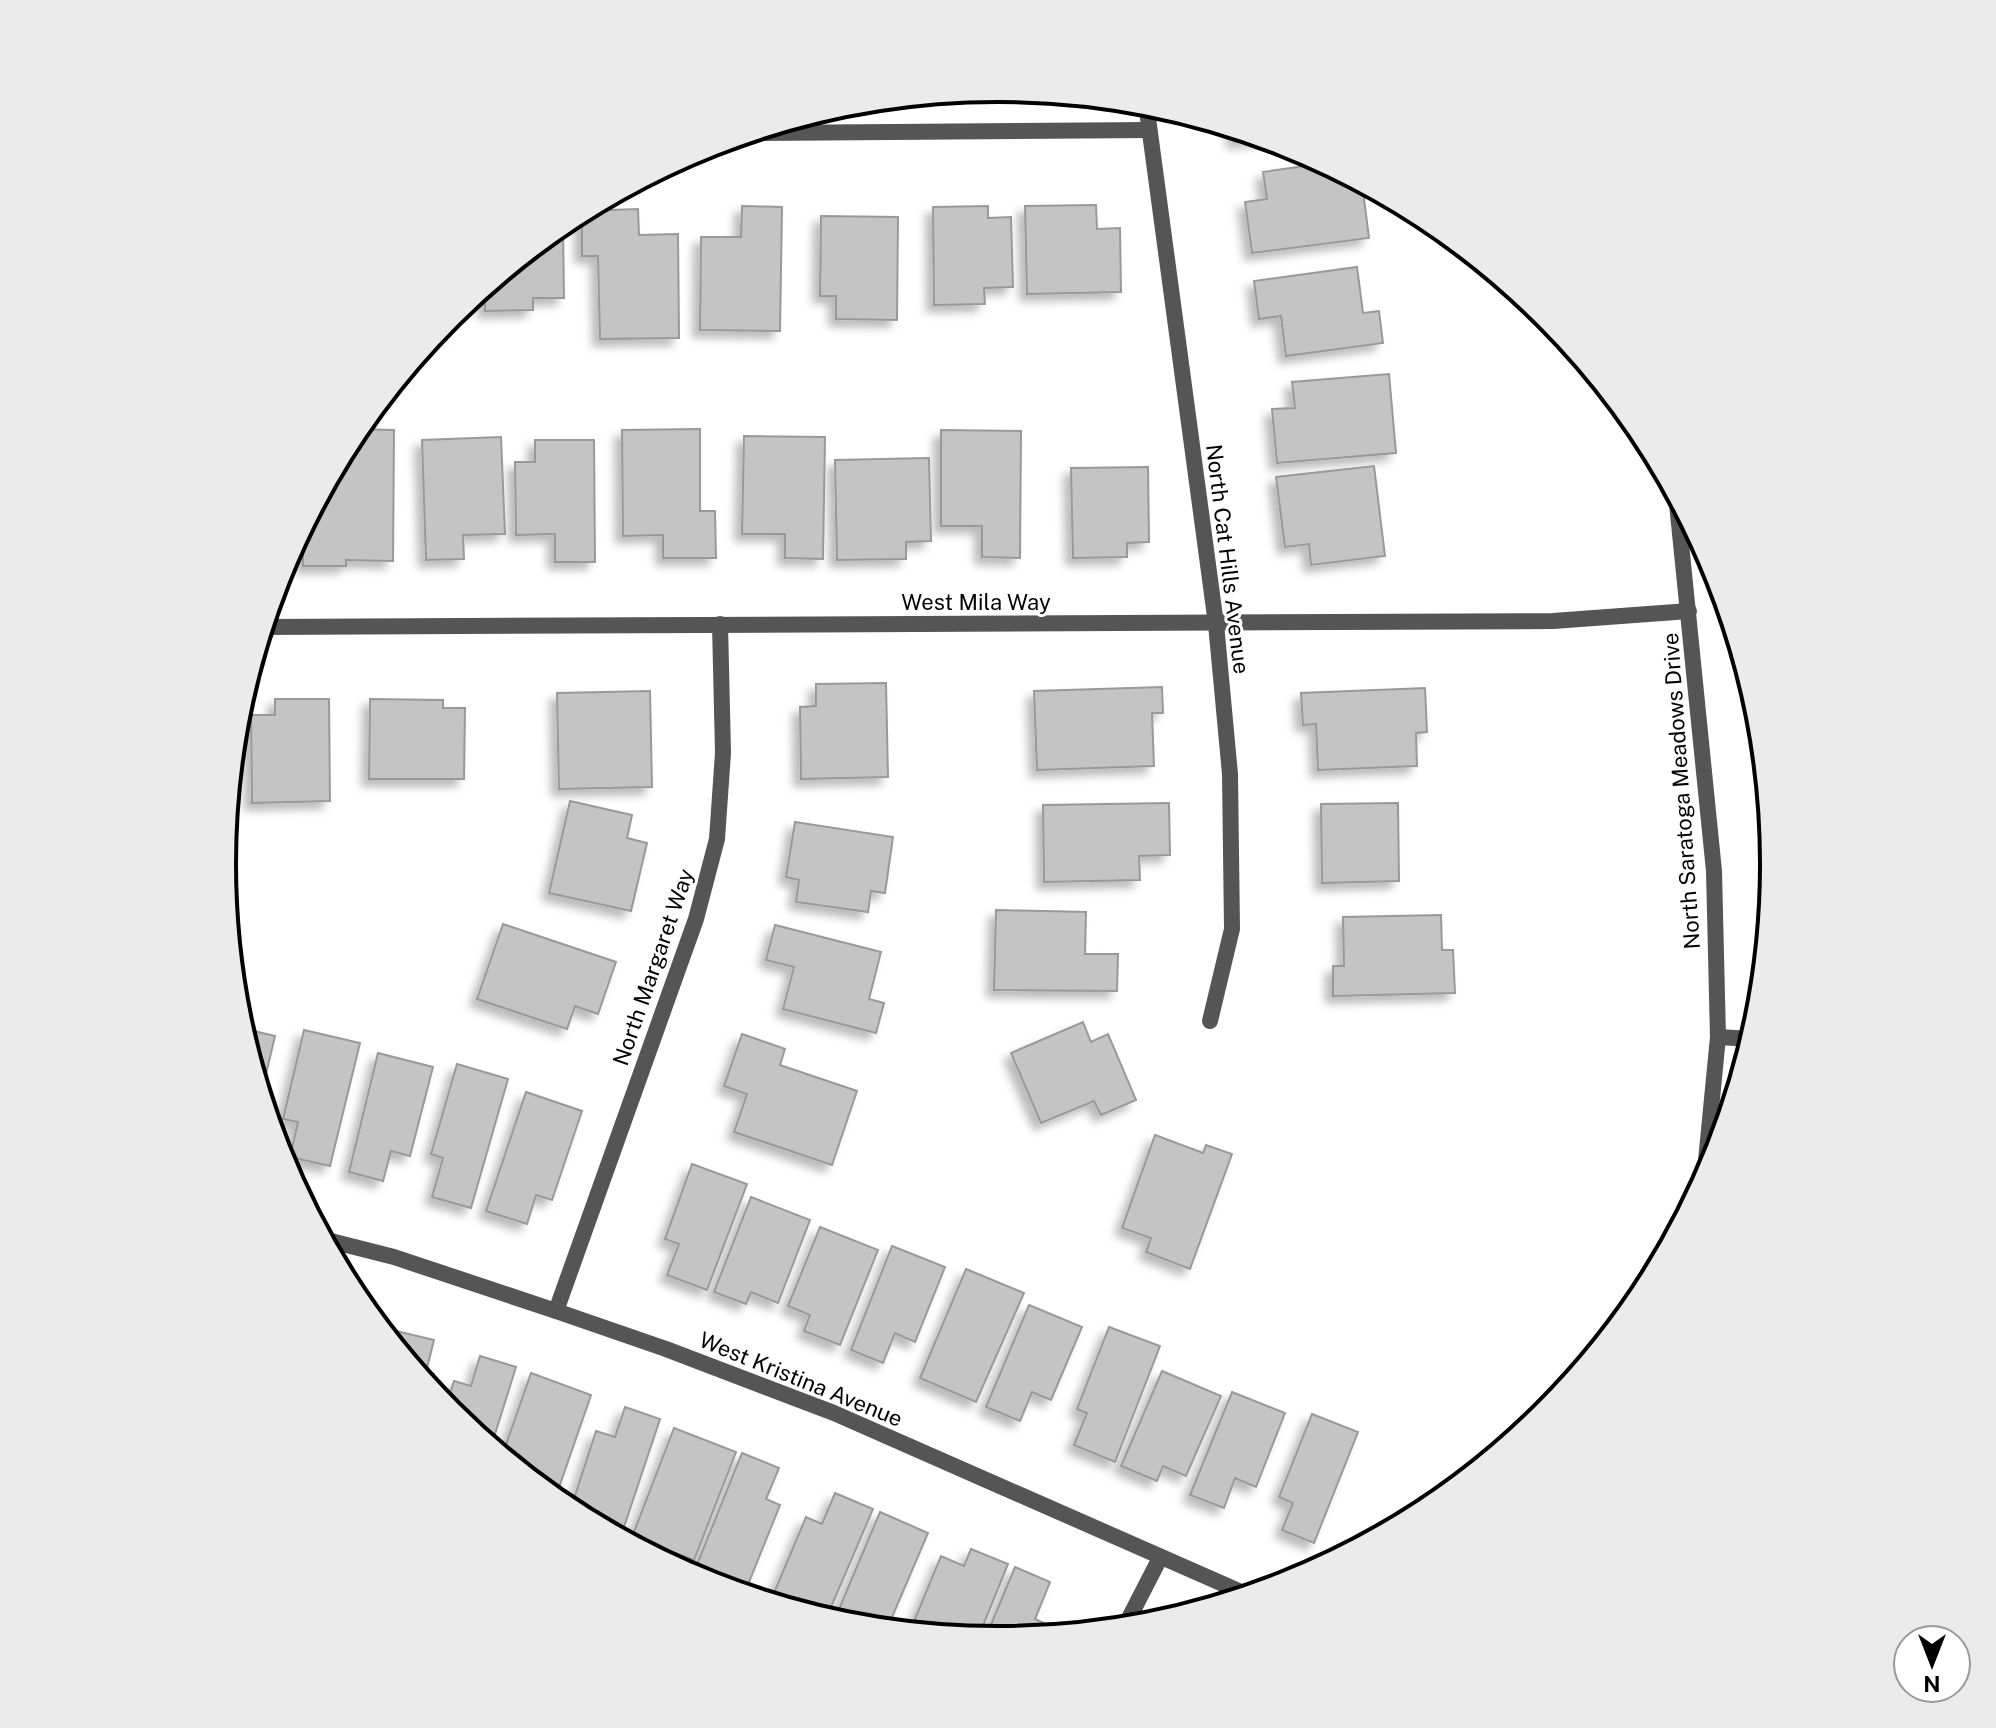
<svg xmlns="http://www.w3.org/2000/svg" width="1996" height="1728" font-family="'Public Sans',sans-serif">
	<style>
		.building { fill: #c4c4c4; stroke: #999; stroke-width: 2; filter: url(#shadow) }
		.lines { fill: none; stroke-linecap: round; stroke-linejoin: round }
		.minor { stroke: #555; stroke-width: 16 }
		.labels { text-anchor: middle; stroke-width: 6; stroke-linejoin: round; paint-order: stroke }
		.street-label { font-size: 22px; fill: #000; stroke: #fff }
		.rim { fill: none; stroke: #000; stroke-width: 4 }
	</style>
	<defs>
		<filter id="shadow"><feDropShadow dx="-7" dy="7" stdDeviation="4" flood-color="#0004"/></filter>
	</defs>
	<rect width="100%" height="100%" fill="#fff"/>
	<g class="building">
		<path d="M1233,128L1267,138L1235,142Z"/>
		<path d="M1326,163L1362,183L1369,238L1252,253L1245,202L1267,199L1263,172Z"/>
		<path d="M1096,205L1097,229L1120,228L1121,292L1027,294L1025,206Z"/>
		<path d="M742,206L782,207L780,331L700,330L701,237H741Z"/>
		<path d="M988,206V218L1011,217L1013,287L984,288L985,304L934,305L933,207Z"/>
		<path d="M638,209L639,235L678,234L679,338L600,339L598,256H582V211Z"/>
		<path d="M821,216L898,217L897,320L836,319V296H820Z"/>
		<path d="M555,228H563L564,298H533V310L485,311V295H474Z"/>
		<path d="M1357,267L1363,313L1379,311L1383,343L1286,356L1281,316L1259,319L1254,281Z"/>
		<path d="M449,316V337H431Z"/>
		<path d="M1389,374L1396,453L1277,463L1272,409L1295,408L1292,382Z"/>
		<path d="M356,429L394,430L393,561L346,560V566H303V526Z"/>
		<path d="M700,429V511H715L716,558H663V535L623,536L622,430Z"/>
		<path d="M941,430L1021,431L1020,558L982,557V526H941Z"/>
		<path d="M744,436L825,437L823,559L785,558V534H742Z"/>
		<path d="M501,437L505,534L463,535L464,559L426,560L422,440Z"/>
		<path d="M535,440H594L595,562H555V534L516,535L515,462H535Z"/>
		<path d="M929,458L931,541L906,542V559L837,560L835,460Z"/>
		<path d="M1374,466L1385,556L1311,565L1309,544L1285,547L1276,477Z"/>
		<path d="M1148,467L1149,542L1127,543V557L1073,558L1071,468Z"/>
		<path d="M886,683L888,777L801,779L800,707L816,706V684Z"/>
		<path d="M1162,687L1163,713H1152L1154,766L1037,770L1034,691Z"/>
		<path d="M1425,688L1427,732L1416,733L1417,766L1318,770L1316,724L1303,725L1301,693Z"/>
		<path d="M650,691L652,787L559,789L557,693Z"/>
		<path d="M275,699H329L330,801L252,803L251,715H275Z"/>
		<path d="M370,699L443,700V708H465L464,779H369Z"/>
		<path d="M237,715H240L241,786L230,787Z"/>
		<path d="M570,801L632,815L627,838L647,843L631,911L549,893Z"/>
		<path d="M1169,803L1170,855L1139,856L1140,880L1044,882L1043,805Z"/>
		<path d="M1398,803L1399,881L1322,883L1321,804Z"/>
		<path d="M795,822L893,837L885,893L871,891L868,912L796,902L799,880L786,877Z"/>
		<path d="M996,910L1086,912L1085,954H1118L1117,991L994,990Z"/>
		<path d="M1441,915L1442,950H1453L1455,993L1333,996V966H1344L1343,917Z"/>
		<path d="M503,924L616,962L598,1014L575,1006L567,1029L477,999Z"/>
		<path d="M775,925L881,952L869,999L884,1003L876,1033L783,1009L794,967L766,960Z"/>
		<path d="M1083,1022L1091,1042L1108,1034L1136,1100L1101,1115L1094,1101L1041,1123L1011,1053Z"/>
		<path d="M241,1028L275,1036L261,1095Z"/>
		<path d="M304,1030L360,1043L330,1166L290,1157L298,1122L283,1119Z"/>
		<path d="M742,1034L785,1049L780,1065L857,1091L832,1165L734,1132L747,1094L724,1086Z"/>
		<path d="M378,1053L433,1067L410,1156L391,1151L383,1181L349,1172Z"/>
		<path d="M457,1064L508,1079L471,1208L432,1197L443,1158L431,1154Z"/>
		<path d="M526,1092L582,1111L552,1200L536,1195L527,1224L486,1211Z"/>
		<path d="M1155,1135L1203,1153L1206,1145L1232,1154L1190,1269L1146,1252L1151,1238L1122,1228Z"/>
		<path d="M692,1164L747,1184L707,1290L667,1275L679,1244L665,1239Z"/>
		<path d="M751,1197L810,1220L778,1303L751,1292L746,1304L714,1292Z"/>
		<path d="M820,1227L878,1250L840,1345L804,1331L810,1315L788,1306Z"/>
		<path d="M892,1246L945,1267L915,1342L895,1333L883,1363L851,1350Z"/>
		<path d="M966,1269L1024,1293L976,1402L920,1378Z"/>
		<path d="M1029,1305L1082,1327L1051,1400L1032,1392L1020,1421L986,1407Z"/>
		<path d="M1109,1327L1160,1346L1115,1462L1074,1445L1087,1413L1077,1409Z"/>
		<path d="M396,1331L434,1340L426,1372L434,1374L430,1389L393,1344Z"/>
		<path d="M480,1356L516,1367L491,1447L445,1408L454,1381L471,1386Z"/>
		<path d="M1162,1371L1221,1396L1186,1476L1163,1466L1157,1481L1121,1466Z"/>
		<path d="M531,1373L591,1395L555,1499L502,1456Z"/>
		<path d="M1232,1392L1285,1413L1256,1487L1235,1478L1224,1508L1190,1495Z"/>
		<path d="M625,1407L660,1419L621,1536L570,1511L596,1431L615,1437Z"/>
		<path d="M1312,1414L1358,1432L1314,1543L1282,1530L1293,1503L1279,1497Z"/>
		<path d="M674,1428L736,1452L694,1560L632,1537Z"/>
		<path d="M742,1453L779,1468L766,1499L780,1505L745,1592L694,1572Z"/>
		<path d="M835,1493L873,1509L826,1619L771,1600L806,1517L822,1524Z"/>
		<path d="M880,1512L928,1533L887,1629L834,1621Z"/>
		<path d="M971,1549L1008,1564L978,1638L910,1631L941,1556L964,1566Z"/>
		<path d="M1015,1567L1050,1582L1035,1619L1048,1625L1043,1635L985,1639Z"/>
	</g>
	<g class="lines">
		<g class="minor">
			<path d="M1146,103L1216,624L1230,774L1232,929L1210,1021"/>
			<path d="M747,133L1149,130"/>
			<path d="M1676,494L1714,871L1718,1037L1704,1181"/>
			<path d="M263,627L1553,621L1689,611"/>
			<path d="M1718,1037L1752,1039"/>
			<path d="M323,1239L394,1257L556,1311L666,1349L834,1413L1248,1595"/>
			<path d="M556,1311L696,919L717,839L723,753L720,624"/>
			<path d="M1124,1628L1160,1558"/>
		</g>
	</g>
	<g class="labels">
		<g class="street-label">
			<text transform="translate(1228 559) rotate(83)" y="8">North Cat Hills Avenue</text>
			<text x="976" y="610">West Mila Way</text>
			<text transform="translate(1681 791) rotate(-94)" y="8">North Saratoga Meadows Drive</text>
			<text transform="translate(653 967) rotate(-71)" y="8">North Margaret Way</text>
			<text transform="translate(801 1379) rotate(22)" y="8">West Kristina Avenue</text>
		</g>
	</g>
	<path d="M0 0H1996V1728H0ZM236 864a762 762 0 1 1 1524 0a762 762 0 1 1-1524 0Z" fill="#ebebeb" fill-rule="evenodd"/>
	<path class="rim" d="M236 864a762 762 0 1 1 1524 0a762 762 0 1 1-1524 0Z"/>
	<g transform="translate(1932 1664) rotate(180)"><circle r="38" fill="#ffffff" stroke="#999999" stroke-width="2"/>
	<path d="M0-6L14 30L0 20L-14 30Z" fill="#000000"/>
	<text y="-12" font-size="22" font-weight="bold" text-anchor="middle" fill="#000000">N</text>
	</g>
</svg>
